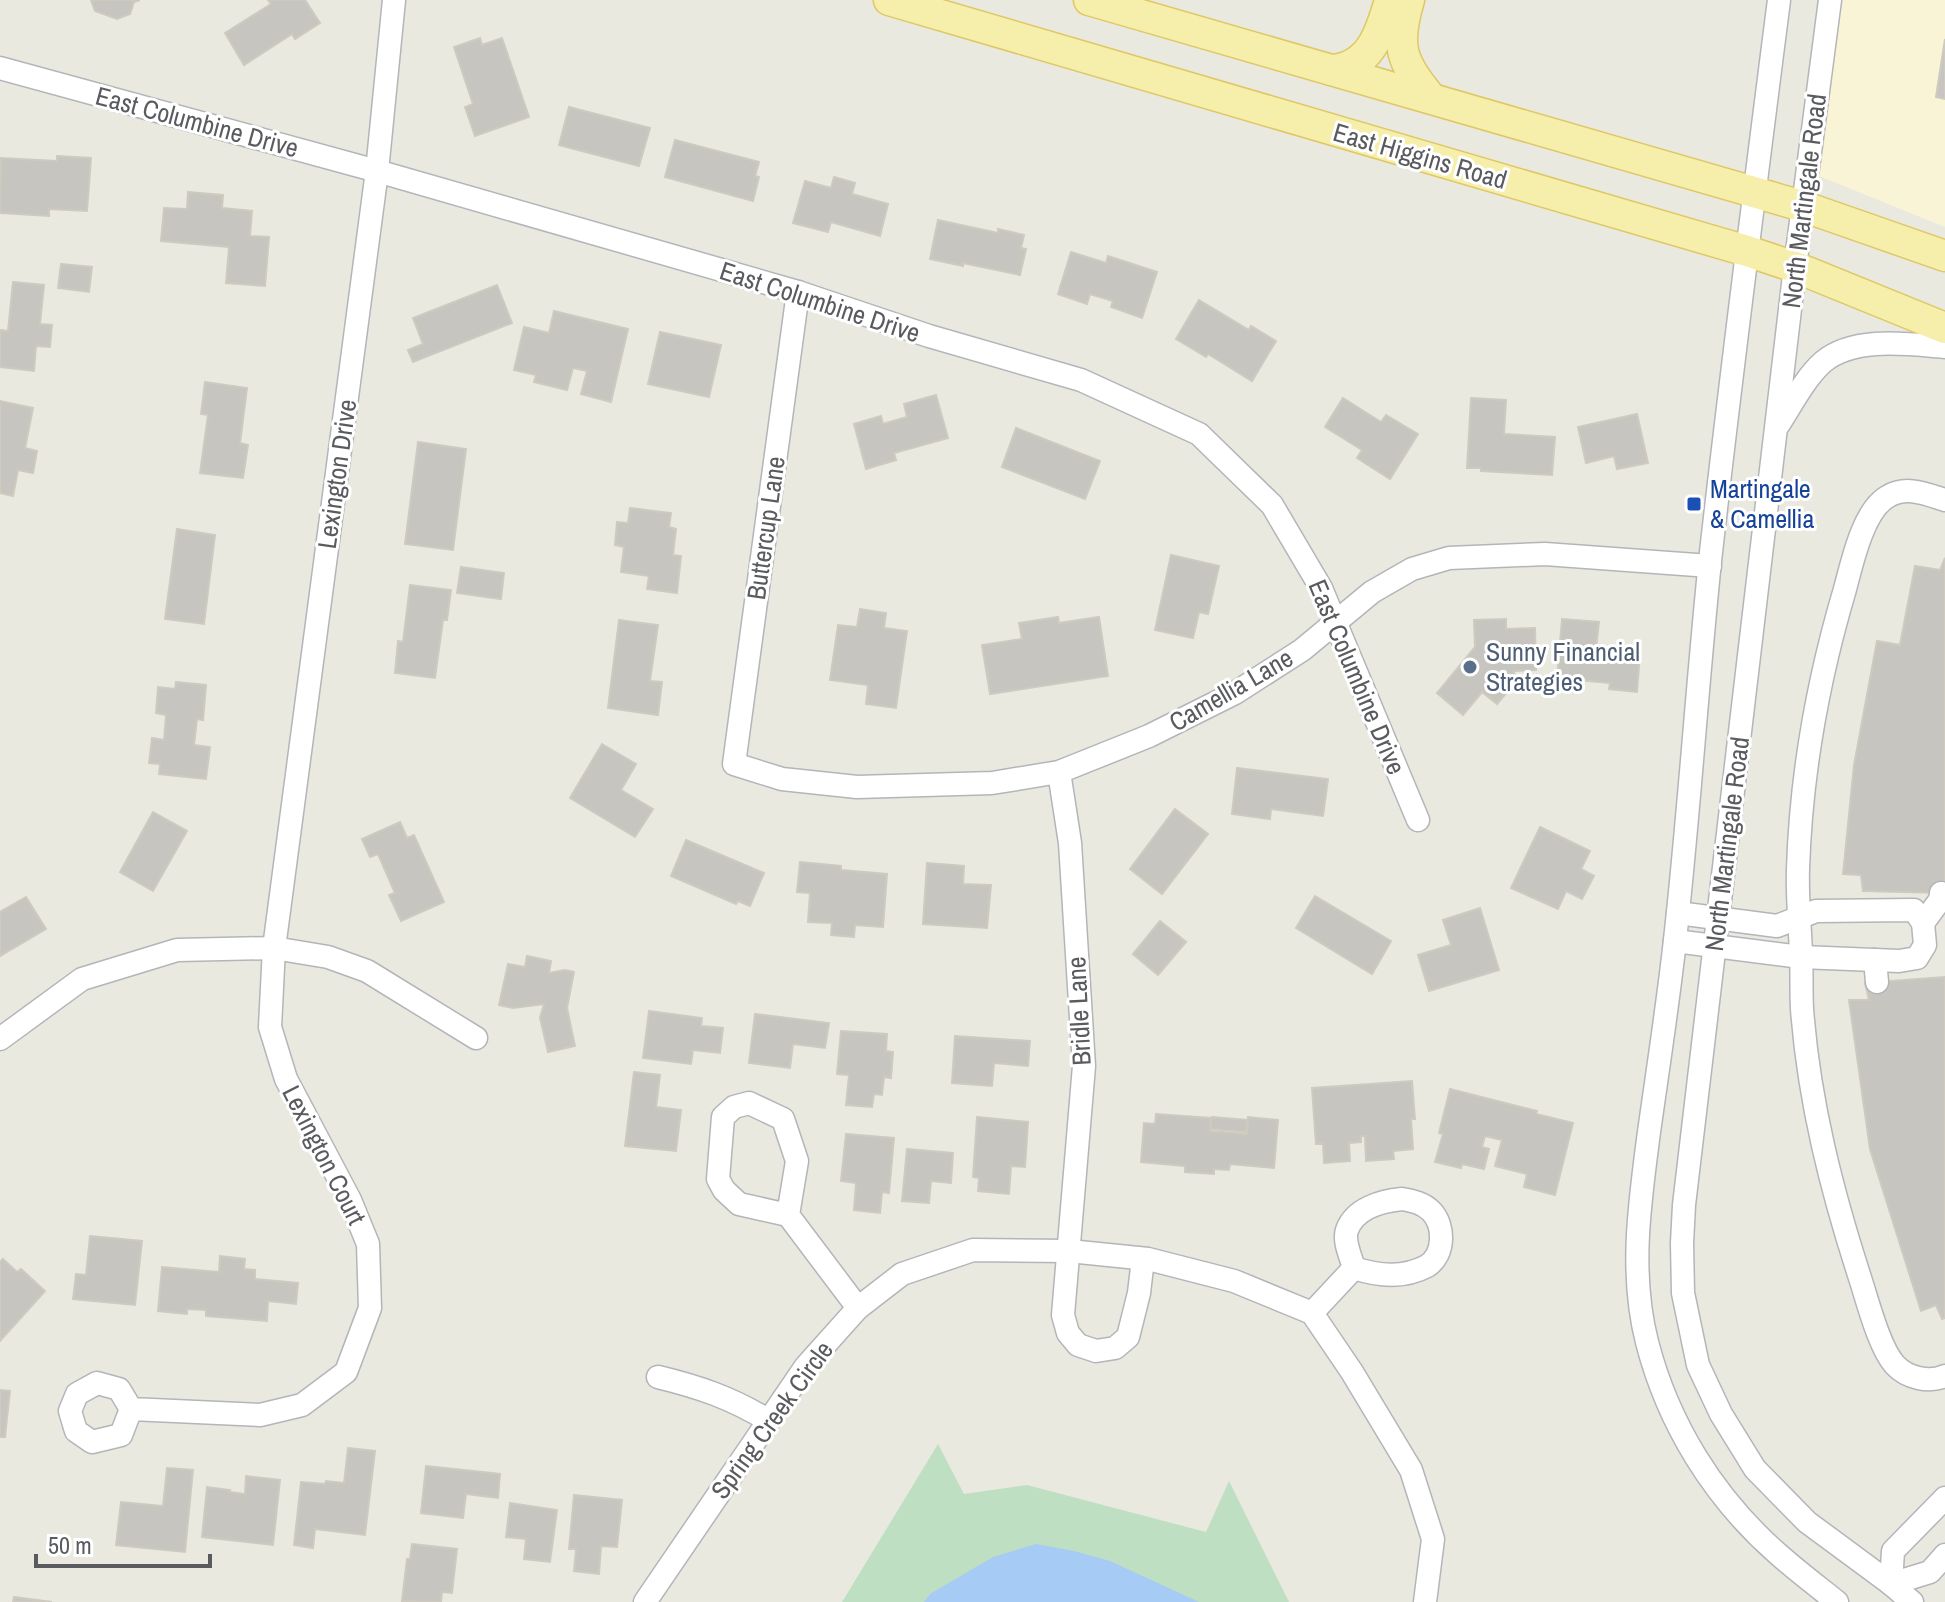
<svg xmlns="http://www.w3.org/2000/svg" width="1945" height="1602" font-family="'Archivo Narrow',sans-serif">
	<style>
		.commercial { fill: #f9f4d6 }
		.green { fill: #bfdfc2 }
		.water { fill: #a6cbf4 }
		.building { fill: #c7c5bf; stroke: #cecabf; stroke-width: 2 }
		.lines { fill: none; stroke-linecap: round; stroke-linejoin: round }
		.minor-casing { stroke: #b3b5b9; stroke-width: 25 }
		.major-casing { stroke: #dfc764; stroke-width: 33 }
		.minor { stroke: #fff; stroke-width: 22 }
		.major { stroke: #f5efab; stroke-width: 30 }
		.transit-dot { fill: #1a4fb4; stroke: #fff; stroke-width: 3 }
		.service-dot { fill: #5c6f8a; stroke: #fff; stroke-width: 3 }
		.labels { text-anchor: middle; stroke-width: 6; stroke-linejoin: round; paint-order: stroke }
		.street-label { font-size: 26px; fill: #595b5f; stroke: #fff }
		.transit-label { font-size: 26px; fill: #164399; stroke: #fff; text-anchor: start }
		.service-label { font-size: 26px; fill: #4e5e75; stroke: #fff; text-anchor: start }
	</style>
	<rect width="100%" height="100%" fill="#eae9e0"/>
	<path class="commercial" d="M1821,0H1945V227L1804,170Z"/>
	<path class="green" d="M938,1444L964,1494L1027,1485L1206,1532L1229,1481L1289,1602H842Z"/>
	<path class="water" d="M1036,1544L1074,1551L1110,1561L1199,1602H924L930,1594L993,1557Z"/>
	<g class="building">
		<path d="M91,0H140L134,2L130,14L117,19L95,11Z"/>
		<path d="M268,0H305L320,23L295,39L292,34L244,65L225,33L271,4Z"/>
		<path d="M480,38L482,45L502,38L529,117L475,136L465,107L473,104L454,47Z"/>
		<path d="M1945,39V99L1936,97Z"/>
		<path d="M569,107L650,128L639,166L559,145Z"/>
		<path d="M675,140L759,162L755,176L759,177L753,201L665,177Z"/>
		<path d="M57,156L91,158L87,211L49,209V216L0,213L1,158L57,161Z"/>
		<path d="M834,177L855,183L852,194L888,204L880,236L831,222L828,232L793,223L805,181L831,188Z"/>
		<path d="M188,192L223,195L222,208L252,211L250,236L269,237L265,286L226,283L229,247L161,241L164,208L187,209Z"/>
		<path d="M938,220L998,233V229L1024,235L1021,248L1026,249L1020,275L963,263V266L930,259Z"/>
		<path d="M1071,252L1106,263L1108,256L1157,272L1142,318L1111,307L1113,301L1090,294L1087,304L1058,294Z"/>
		<path d="M61,264L92,267L89,292L58,288Z"/>
		<path d="M13,282L44,285L40,324L52,325L50,347L36,346L34,371L0,367V330L8,331Z"/>
		<path d="M497,285L512,323L413,362L408,350L423,344L413,318Z"/>
		<path d="M1199,300L1249,330L1251,326L1276,341L1252,381L1208,354L1206,357L1176,339Z"/>
		<path d="M554,311L628,329L611,402L581,394L587,371L573,368L567,390L534,382L536,375L514,370L524,327L549,333Z"/>
		<path d="M660,332L721,345L709,397L648,384Z"/>
		<path d="M205,382L247,388L240,443L248,445L243,478L200,473L208,415L201,414Z"/>
		<path d="M936,395L948,438L894,453L896,460L866,469L854,424L881,416L883,424L907,417L904,404Z"/>
		<path d="M1343,398L1381,422L1386,415L1418,434L1390,479L1357,458L1362,450L1325,427Z"/>
		<path d="M1471,398L1506,400L1504,434L1555,437L1552,475L1481,471V468H1467Z"/>
		<path d="M0,401L33,408L25,448L37,451L33,473L18,470L13,496L0,493Z"/>
		<path d="M1637,414L1648,463L1617,469L1614,456L1586,463L1578,427Z"/>
		<path d="M1016,428L1100,461L1085,499L1002,467Z"/>
		<path d="M418,442L466,449L453,550L405,544Z"/>
		<path d="M630,508L671,513L669,527L676,529L673,555L681,556L677,593L647,589L649,576L621,572L624,547L615,545L617,522L628,523Z"/>
		<path d="M177,529L215,535L204,624L165,619Z"/>
		<path d="M1171,555L1219,566L1208,614L1199,612L1193,638L1155,630Z"/>
		<path d="M1945,558V893L1863,891L1861,875L1843,874L1854,765L1877,641L1900,645L1915,566L1940,570Z"/>
		<path d="M461,567L504,573L501,599L457,593Z"/>
		<path d="M410,585L451,590L447,620H443L435,678L395,673L398,641L403,642Z"/>
		<path d="M860,609L886,613L884,628L907,631L896,708L866,704L868,685L830,680L838,625L857,627Z"/>
		<path d="M1058,617L1059,623L1099,617L1108,676L990,694L982,645L1022,639L1019,623Z"/>
		<path d="M1506,619V629L1535,628L1536,670L1514,671L1515,683L1497,704L1482,692L1463,715L1437,693L1475,647L1474,620Z"/>
		<path d="M1562,619L1599,622L1596,649L1640,653L1637,692L1609,689L1610,683L1557,678Z"/>
		<path d="M619,620L658,625L650,681L662,682L658,715L608,708Z"/>
		<path d="M176,682L206,685L203,720L197,719L194,745L210,747L206,779L159,774L160,764L149,763L152,738L164,740L166,715L156,713L158,687L175,689Z"/>
		<path d="M602,744L636,764L621,790L653,809L635,837L570,798Z"/>
		<path d="M1237,768L1328,779L1323,816L1271,809L1270,819L1232,814Z"/>
		<path d="M1175,809L1208,834L1162,894L1130,869Z"/>
		<path d="M153,812L187,831L153,891L120,872Z"/>
		<path d="M400,822L407,838L414,835L444,902L401,921L389,895L395,893L378,854L370,857L362,839Z"/>
		<path d="M1540,827L1590,851L1581,869L1594,876L1582,899L1566,891L1558,909L1511,888Z"/>
		<path d="M686,840L764,873L750,906L738,901L736,904L671,876Z"/>
		<path d="M800,862L841,866V870L887,874L883,927L855,925L854,937L831,935L832,923L808,922L810,893L797,892Z"/>
		<path d="M927,863L964,866L963,884L991,885L987,928L923,924Z"/>
		<path d="M1315,896L1391,941L1372,974L1296,928Z"/>
		<path d="M26,897L46,929L0,956V912Z"/>
		<path d="M1480,908L1499,970L1429,991L1418,955L1451,945L1443,920Z"/>
		<path d="M1160,921L1186,942L1158,975L1133,954Z"/>
		<path d="M527,956L551,961L549,973L565,970L574,972L567,1008L575,1046L548,1052L540,1018L544,1004L513,1008L499,1005L508,964L525,967Z"/>
		<path d="M1945,977V1318L1942,1319L1936,1305L1921,1311L1870,1149L1849,1000H1869L1865,983Z"/>
		<path d="M649,1011L702,1018L701,1026L723,1028L720,1053L693,1050L691,1064L643,1058Z"/>
		<path d="M755,1014L829,1023L825,1048L793,1044L790,1068L749,1063Z"/>
		<path d="M841,1031L887,1034L886,1051L893,1052L891,1078L884,1077L882,1095L874,1094L872,1107L846,1105L849,1075L837,1074Z"/>
		<path d="M955,1036L1030,1041L1028,1066L994,1063L992,1086L952,1083Z"/>
		<path d="M634,1072L660,1075L656,1107L681,1110L676,1151L625,1146Z"/>
		<path d="M1412,1081L1415,1119H1411L1413,1149L1393,1151L1394,1159L1366,1161L1365,1136H1361V1142L1349,1143L1350,1161L1324,1163L1323,1144H1316L1312,1088Z"/>
		<path d="M1450,1089L1537,1111L1536,1114L1573,1123L1555,1195L1524,1187L1527,1174L1495,1166L1502,1140L1485,1136L1482,1147L1489,1149L1484,1169L1462,1164L1461,1168L1435,1162L1443,1134L1439,1133Z"/>
		<path d="M1156,1114L1211,1118L1210,1131L1247,1134L1248,1117L1278,1120L1274,1168L1230,1164L1229,1170L1214,1169V1174L1185,1172V1166L1141,1162L1144,1123L1155,1124Z"/>
		<path d="M977,1117L1028,1122L1025,1167L1011,1166L1009,1194L978,1191L979,1178L973,1177Z"/>
		<path d="M1212,1117L1247,1120L1246,1132L1211,1129Z"/>
		<path d="M846,1134L894,1138L889,1193L882,1192L880,1213L854,1210L856,1183L841,1181Z"/>
		<path d="M907,1149L953,1153L951,1183L931,1181L929,1203L902,1201Z"/>
		<path d="M90,1236L142,1241L135,1305L73,1299L76,1274L86,1275Z"/>
		<path d="M220,1256L245,1259L244,1269L255,1270V1279L298,1283L296,1304L268,1301L267,1321L206,1316V1310L187,1309V1314L158,1311L162,1267L219,1272Z"/>
		<path d="M3,1259L17,1272L21,1269L45,1291L0,1341V1262Z"/>
		<path d="M0,1390L10,1391L5,1437H0Z"/>
		<path d="M348,1448L375,1451L365,1535L315,1529L313,1548L294,1545L301,1482L325,1484L326,1481L344,1483Z"/>
		<path d="M426,1466L500,1474L498,1498L466,1494L463,1518L421,1513Z"/>
		<path d="M167,1468L193,1470L185,1552L116,1545L121,1502L163,1506Z"/>
		<path d="M246,1476L280,1480L273,1545L202,1537L207,1487L230,1490L229,1492L245,1494Z"/>
		<path d="M574,1495L622,1500L617,1547L601,1546L599,1574L574,1571L576,1549H569Z"/>
		<path d="M510,1503L557,1510L550,1562L524,1559L526,1539L506,1537Z"/>
		<path d="M412,1544L457,1549L452,1593L442,1592L441,1602L402,1601L407,1559H410Z"/>
		<path d="M14,1597L52,1602H13Z"/>
	</g>
	<g class="lines">
		<defs>
			<g id="minor">
				<path d="M1779,0C1755,187 1731,374 1710,561C1697,687 1689,814 1675,940C1668,1004 1658,1068 1649,1132C1640,1201 1629,1272 1647,1342C1668,1424 1714,1498 1778,1554C1797,1571 1817,1586 1837,1602"/>
				<path d="M1830,0L1795,267L1684,1205L1682,1243L1683,1293L1698,1365L1721,1414L1755,1469L1807,1522L1891,1584L1912,1602"/>
				<path d="M0,68L377,171L798,292L929,336L1081,380L1199,434L1272,505L1321,588L1418,820"/>
				<path d="M798,292L734,764L782,779L857,787L992,783L1059,772L1149,736L1235,693L1302,650L1372,592L1412,569L1449,558L1545,554L1710,566"/>
				<path d="M1779,424C1792,404 1805,378 1823,362C1854,336 1908,344 1945,347"/>
				<path d="M1945,500C1926,494 1906,485 1887,497C1863,511 1852,563 1845,589C1818,680 1801,774 1798,869C1797,897 1800,926 1801,954C1802,972 1801,991 1802,1009C1809,1102 1832,1192 1861,1281C1868,1303 1880,1349 1895,1365C1907,1378 1929,1383 1945,1376"/>
				<path d="M1059,772L1070,843L1084,1066L1063,1315L1068,1333L1078,1345L1096,1351L1115,1348L1128,1337L1139,1293L1143,1259"/>
				<path d="M1923,923L1940,900L1941,893"/>
				<path d="M1675,941L1801,957L1899,961L1917,958L1925,945L1923,923L1914,910L1816,911L1777,926L1678,913"/>
				<path d="M1875,960L1877,982"/>
				<path d="M0,1039L82,979L177,950L274,948L328,957L367,971L476,1038"/>
				<path d="M1402,1199C1413,1201 1423,1203 1431,1211C1445,1225 1445,1255 1427,1266C1403,1279 1378,1276 1354,1268C1351,1257 1343,1241 1347,1230C1355,1208 1382,1201 1402,1199Z"/>
				<path d="M788,1215L797,1161L783,1119L749,1103L734,1107L723,1117L718,1179L724,1190L739,1204L788,1215L858,1308"/>
				<path d="M1312,1313L1354,1268"/>
				<path d="M658,1377C699,1387 732,1398 769,1421"/>
				<path d="M131,1409L121,1435L92,1442L76,1431L70,1411L77,1394L97,1383L119,1389L131,1409L260,1415L302,1405L346,1372L370,1308L368,1244L350,1200L286,1079L270,1027L274,948L377,171L394,0"/>
				<path d="M1891,1584L1893,1551L1945,1498"/>
				<path d="M1891,1584L1930,1572L1945,1555"/>
				<path d="M645,1602L806,1366L858,1308L902,1274L973,1250L1069,1251L1148,1259L1234,1281L1312,1313L1352,1372L1411,1470L1433,1539L1425,1602"/>
			</g>
			<g id="major">
				<path d="M889,0L1747,251L1795,267L1945,328"/>
				<path d="M1089,0L1802,206L1945,256"/>
				<path d="M1409,0C1395,47 1401,61 1431,98"/>
				<path d="M1332,70C1371,67 1381,31 1390,0"/>
			</g>
		</defs>
		<use href="#minor" class="minor-casing"/>
		<use href="#major" class="major-casing"/>
		<use href="#minor" class="minor"/>
		<use href="#major" class="major"/>
	</g>
	<rect class="transit-dot" x="1686" y="496" width="16" height="16" rx="4"/>
	<circle class="service-dot" cx="1470" cy="667" r="8"/>
	<g class="labels">
		<g class="street-label">
			<text transform="translate(197 122) rotate(15)" y="9">East Columbine Drive</text>
			<text transform="translate(1420 156) rotate(16)" y="9">East Higgins Road</text>
			<text transform="translate(1804 201) rotate(-83)" y="9">North Martingale Road</text>
			<text transform="translate(820 302) rotate(18)" y="9">East Columbine Drive</text>
			<text transform="translate(337 474) rotate(-82)" y="9">Lexington Drive</text>
			<text transform="translate(766 528) rotate(-82)" y="9">Buttercup Lane</text>
			<text transform="translate(1357 677) rotate(67)" y="9">East Columbine Drive</text>
			<text transform="translate(1231 690) rotate(-30)" y="9">Camellia Lane</text>
			<text transform="translate(1727 844) rotate(-83)" y="9">North Martingale Road</text>
			<text transform="translate(1079 1011) rotate(-93)" y="9">Bridle Lane</text>
			<text transform="translate(324 1155) rotate(63)" y="9">Lexington Court</text>
			<text transform="translate(772 1420) rotate(-54)" y="9">Spring Creek Circle</text>
		</g>
		<g class="transit-label">
			<text x="1710" y="498">Martingale<tspan x="1710" dy="30">&amp; Camellia</tspan></text>
		</g>
		<g class="service-label">
			<text x="1486" y="661">Sunny Financial<tspan x="1486" dy="30">Strategies</tspan></text>
		</g>
	</g>
	<path d="M36 1554v12h174v-12" fill="none" stroke="#595b5f" stroke-width="4"/>
	<text x="48" y="1554" font-size="24" fill="#595b5f" stroke="#ffffff" stroke-width="6" paint-order="stroke">50 m</text>
</svg>
